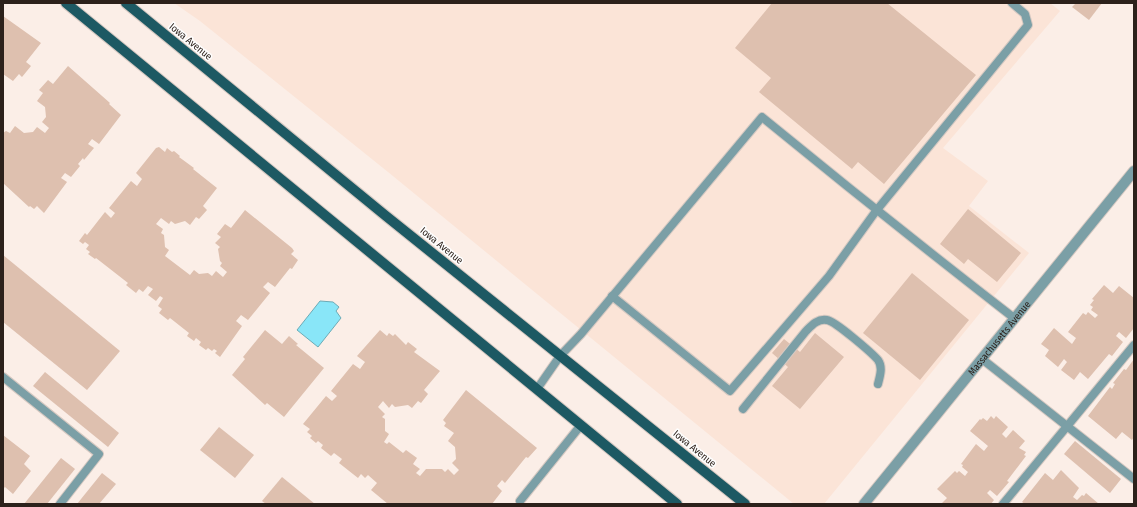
<svg xmlns="http://www.w3.org/2000/svg" width="1137" height="507" font-family="'Fira Sans Condensed',sans-serif">
	<style>
		.built { fill: #fbe4d7 }
		.water { fill: #89e6f8; stroke: #6dabb6 }
		.building { fill: #dec0af }
		.lines { fill: none; stroke-linecap: round; stroke-linejoin: round }
		.service-casing { stroke: #d6c9c2; stroke-width: 10 }
		.minor-casing { stroke: #d6c9c2; stroke-width: 12 }
		.primary-casing { stroke: #d6c9c2; stroke-width: 12 }
		.service { stroke: #7b9fa6; stroke-width: 8 }
		.minor { stroke: #7b9fa6; stroke-width: 10 }
		.primary { stroke: #1d5963; stroke-width: 10 }
		.labels { text-anchor: middle; stroke-width: 3; stroke-linejoin: round; paint-order: stroke }
		.street-label { font-size: 10px; fill: #2c211b; stroke: #fefefe }
	</style>
	<rect width="100%" height="100%" fill="#fbeee7"/>
	<path class="built" d="M174,3H1050L1060,11L943,148L988,181L969,206L1029,253L824,504H794L388,172L200,21Z"/>
	<path class="water" d="M320,301L333,302L339,307L336,311L341,318L318,347L297,330Z"/>
	<g class="building">
		<path d="M772,3H887L976,75L884,184L858,162L852,169L759,92L771,78L735,48Z"/>
		<path d="M1076,3H1102L1089,20L1072,7Z"/>
		<path d="M3,16L41,43L26,62L31,66L22,77L19,74L13,81L3,74Z"/>
		<path d="M68,66L110,103L109,104L121,115L99,144L92,139L88,144L94,148L84,160L83,158L78,164L80,166L71,177L65,173L61,178L67,182L44,213L37,206L34,209L30,206L29,207L3,183V133L6,131L10,133L15,126L24,133L33,132L37,127L45,133L49,128L42,122L46,117L45,107L37,101L43,93L39,90L48,80L53,84Z"/>
		<path d="M159,147L165,152L167,148L172,152L174,151L180,156L179,157L194,168L193,169L217,188L203,206L207,210L199,219L196,217L190,225L185,221L175,224L171,221L169,224L161,218L156,224L163,229L161,233L164,235L165,247L169,250L165,256L190,275L194,270L199,274L208,273L212,276L216,271L223,277L227,272L220,266L222,263L220,261L218,249L220,247L215,243L221,237L217,234L225,224L231,228L245,210L292,248L294,251L291,254L298,260L292,269L290,268L275,287L268,282L263,287L270,293L248,320L241,315L236,321L242,326L220,357L215,353L217,351L214,349L212,351L208,348L206,350L199,345L201,342L196,338L194,341L187,336L189,333L170,318L168,320L159,313L162,309L158,306L163,298L160,296L156,301L148,295L153,289L148,286L143,292L139,289L136,293L126,285L128,283L96,258L95,259L88,254L90,252L86,249L89,245L85,242L83,244L79,241L85,233L87,235L105,212L111,218L115,213L109,208L131,181L137,186L142,179L136,173L156,148Z"/>
		<path d="M968,209L1021,253L997,282L968,259L964,264L940,244Z"/>
		<path d="M3,255L120,351L87,390L3,322Z"/>
		<path d="M912,273L969,320L920,380L863,333Z"/>
		<path d="M1104,285L1113,293L1119,286L1134,298V328L1126,338L1119,332L1116,336L1123,342L1112,356L1109,354L1088,379L1080,372L1074,380L1061,370L1067,362L1064,359L1058,367L1045,356L1049,350L1041,344L1054,328L1072,344L1076,338L1068,332L1083,313L1086,315L1088,312L1095,318L1098,315L1091,310L1093,307L1090,305L1094,300L1092,299Z"/>
		<path d="M265,330L282,344L289,336L298,344L296,345L324,368L284,417L267,403L265,405L232,375L245,359L243,357Z"/>
		<path d="M380,330L387,336L389,333L393,336L395,334L406,345L408,342L417,349L414,352L440,371L424,390L428,394L421,403L418,401L412,408L408,405L395,407L392,404L389,408L383,401L378,407L385,414L382,417L385,419V431L389,434L384,442L387,444L389,442L403,453L406,450L417,458L413,464L420,469L416,473L420,476L426,469H442L445,472L448,469L454,475L459,470L452,463L456,459L455,447L448,441L454,433L444,426L446,423L443,420L466,390L537,448L528,458L526,457L505,483L502,480L497,486L502,491L492,504H388L371,490L377,483L368,475L365,478L361,474L358,478L339,463L342,459L334,453L331,456L321,448L323,445L318,441L316,443L310,438L312,436L307,432L310,429L303,424L326,396L332,401L337,396L331,391L353,364L360,369L365,362L357,356Z"/>
		<path d="M815,333L844,357L800,409L772,386L788,367L772,353L784,339L800,352Z"/>
		<path d="M1134,359V437L1132,440L1122,432L1116,439L1088,416L1110,387L1112,389L1115,384L1113,383L1124,369L1126,370Z"/>
		<path d="M45,372L119,433L108,447L33,386Z"/>
		<path d="M991,416L994,419L996,416L1008,427L1002,434L1006,438L1013,430L1025,441L1019,448L1026,452L1024,455L1026,456L1007,481L1009,482L997,496L990,490L987,493L994,500L991,504H941L947,498L937,489L955,471L957,473L959,471L965,476L968,472L962,467L963,465L961,464L976,444L984,451L988,446L970,431L980,419L981,420L983,418L987,421Z"/>
		<path d="M219,427L254,455L235,478L200,450Z"/>
		<path d="M3,435L30,456L24,464L31,471L13,494L5,487L3,489Z"/>
		<path d="M1075,441L1121,479L1110,493L1064,454Z"/>
		<path d="M61,458L75,469L47,504H24Z"/>
		<path d="M1061,470L1079,488L1073,497L1077,500L1082,495L1084,496L1086,493L1099,504H1025L1022,502L1045,473L1053,480Z"/>
		<path d="M102,473L116,484L99,504H77Z"/>
		<path d="M282,477L315,504H266L262,501Z"/>
	</g>
	<g class="lines">
		<defs>
			<g id="service">
				<path d="M612,296L730,391L829,276L876,211L1028,25L1025,14L1012,3"/>
				<path d="M982,359L1134,479"/>
				<path d="M3,377L99,454L60,504"/>
				<path d="M537,389L560,356L581,334L762,117C845,185 929,252 1014,318"/>
				<path d="M743,409L806,331C811,326 818,318 827,320C835,321 872,353 878,360C883,367 880,376 878,384"/>
				<path d="M520,501L581,425"/>
				<path d="M1003,504L1134,345"/>
			</g>
			<g id="minor">
				<path id="s1" d="M864,504L1134,171"/>
			</g>
			<g id="primary">
				<path d="M66,3L677,504"/>
				<path d="M126,3L386,216L745,504"/>
			</g>
		</defs>
		<use href="#service" class="service-casing"/>
		<use href="#minor" class="minor-casing"/>
		<use href="#primary" class="primary-casing"/>
		<use href="#service" class="service"/>
		<use href="#minor" class="minor"/>
		<use href="#primary" class="primary"/>
	</g>
	<g class="labels">
		<g class="street-label">
			<text transform="translate(191 41) rotate(39)" y="4">Iowa Avenue</text>
			<text transform="translate(442 245) rotate(39)" y="4">Iowa Avenue</text>
			<text dy="4" stroke="none"><textPath href="#s1" startOffset="214">Massachusetts Avenue</textPath></text>
			<text transform="translate(695 448) rotate(39)" y="4">Iowa Avenue</text>
		</g>
	</g>
	<rect width="1137" height="507" fill="none" stroke="#2c211b" stroke-width="8"/>
</svg>
